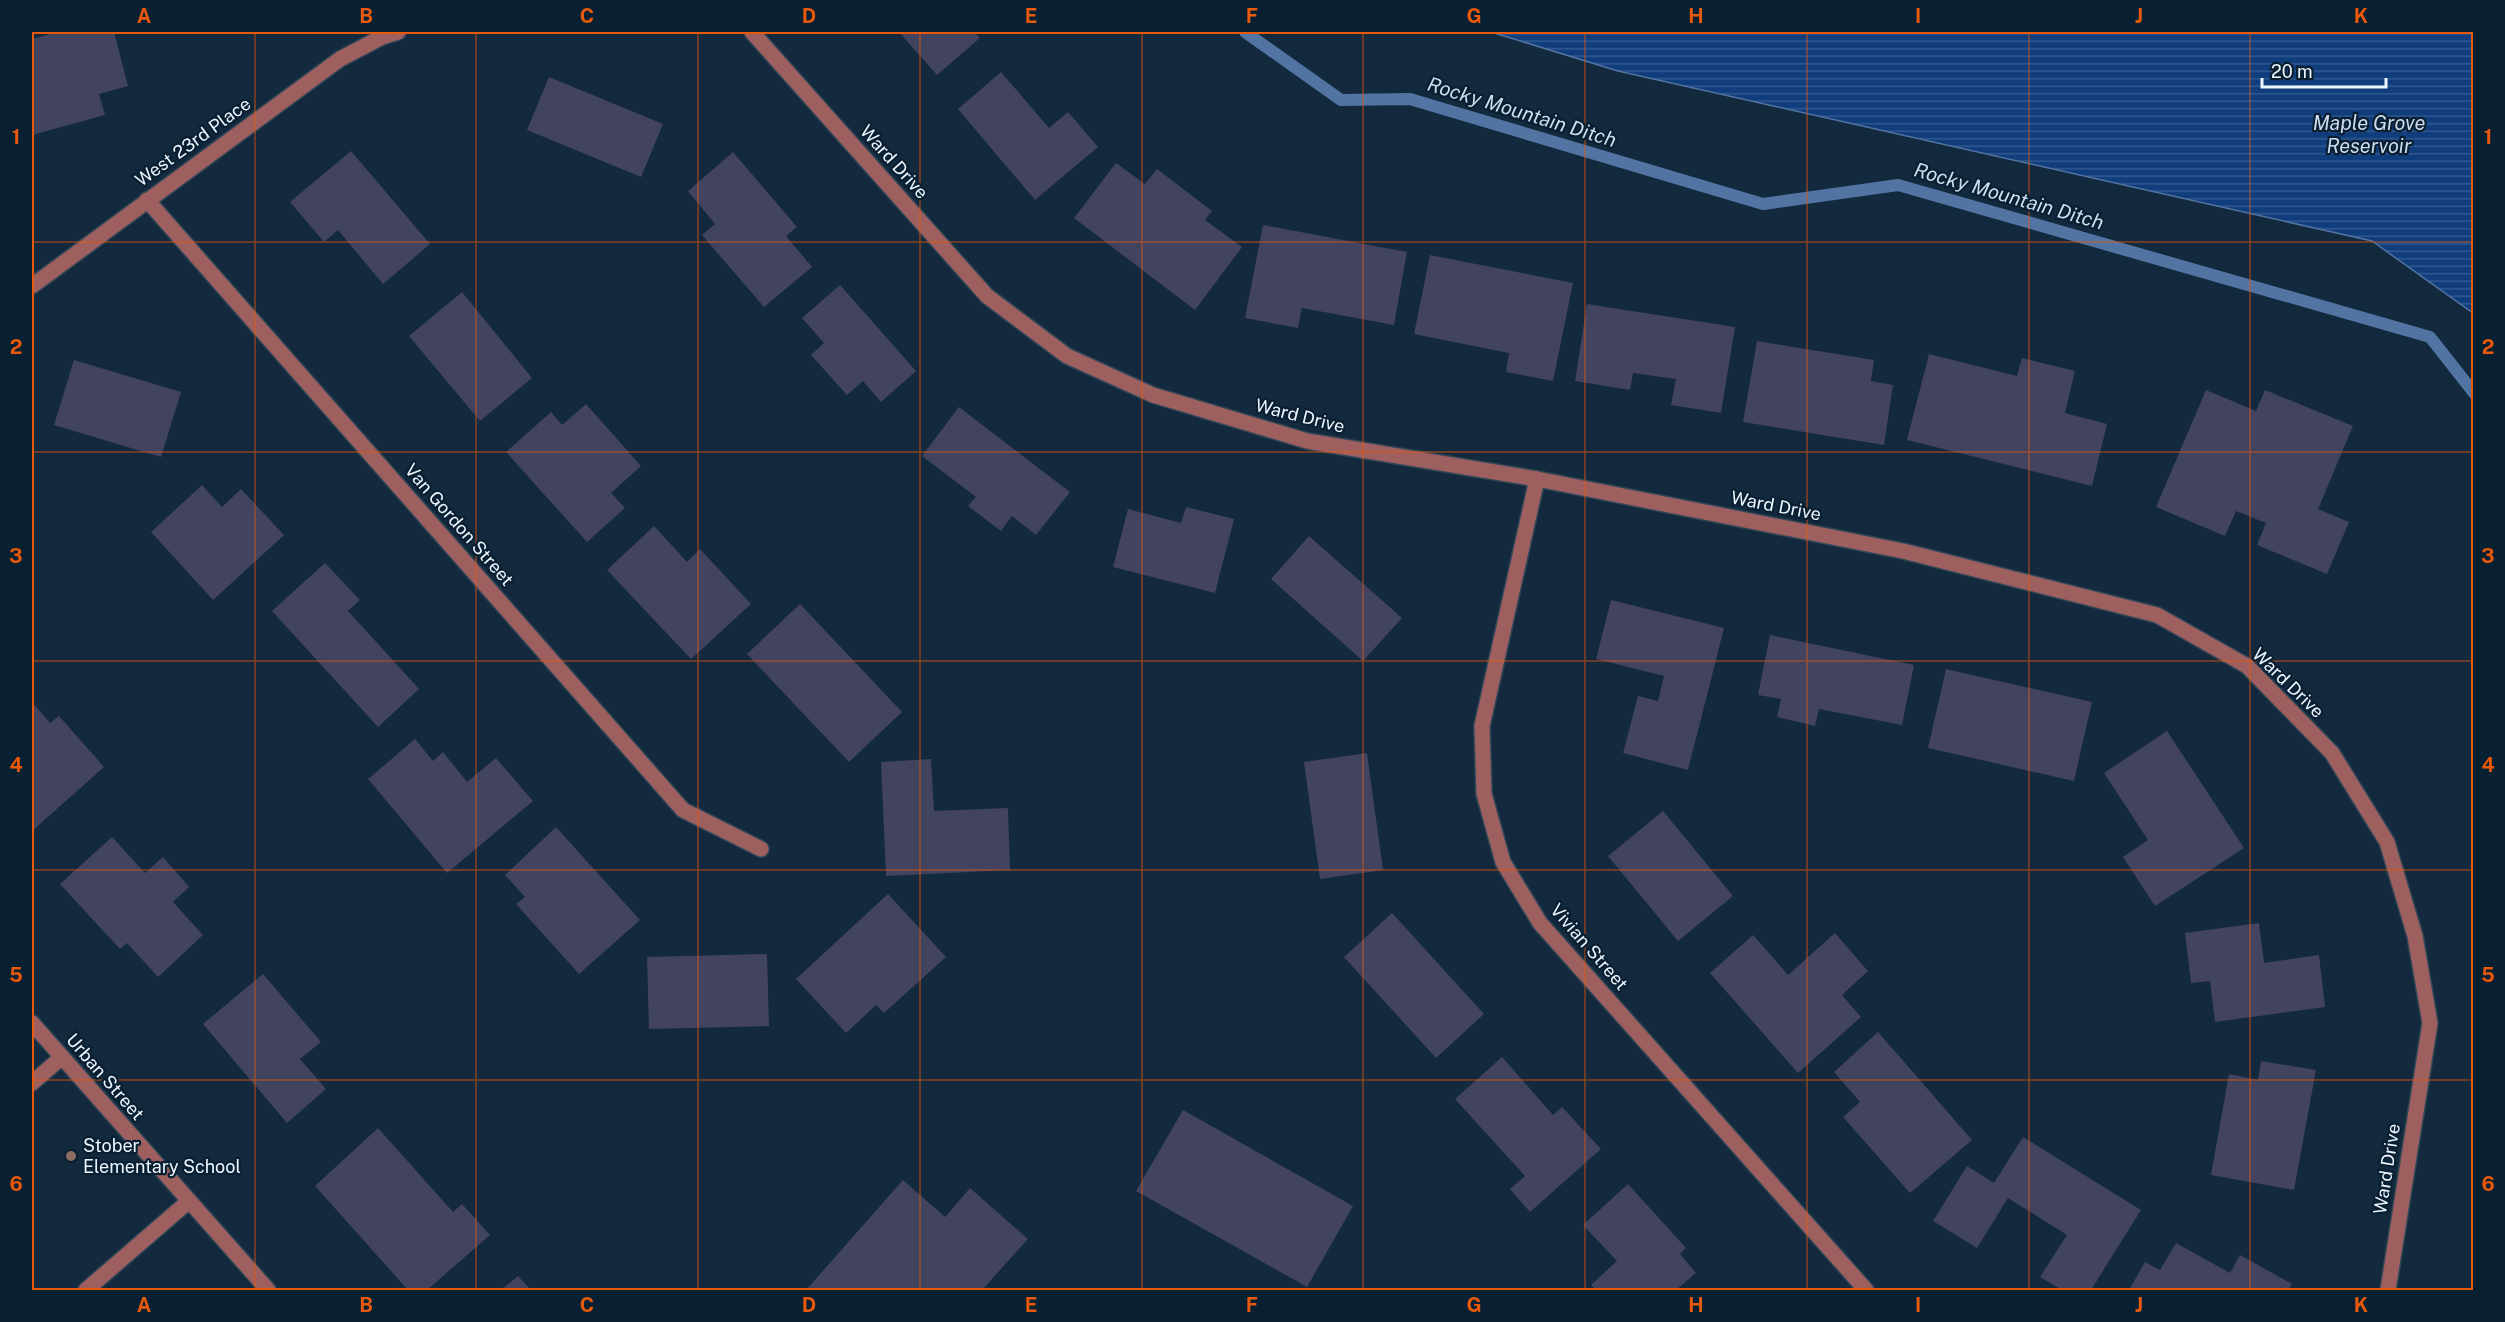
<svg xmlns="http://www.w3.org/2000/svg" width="2505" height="1322" font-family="'Public Sans',sans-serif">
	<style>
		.water { fill: url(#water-rules); stroke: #5274a3; stroke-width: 1.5 }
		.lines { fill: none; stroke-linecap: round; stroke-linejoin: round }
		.stream { stroke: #5274a3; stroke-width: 12 }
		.building { fill: #42435f }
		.lane-casing { stroke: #324658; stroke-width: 18 }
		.street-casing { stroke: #324658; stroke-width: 18 }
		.lane { stroke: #9d605f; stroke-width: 15 }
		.street { stroke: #9d605f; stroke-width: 15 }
		.grid { fill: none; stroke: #e8590c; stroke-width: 1.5; stroke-opacity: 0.55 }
		.education-dot { fill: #8d6e63; stroke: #091f32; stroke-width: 2 }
		.labels { text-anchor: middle; stroke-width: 4.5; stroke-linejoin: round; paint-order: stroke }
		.street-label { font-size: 18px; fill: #edf5fd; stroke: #091f32 }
		.poi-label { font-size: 18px; fill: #edf5fd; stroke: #091f32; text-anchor: start }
		.water-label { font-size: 20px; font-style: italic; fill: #cfdcef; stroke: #091f32 }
		.neatline { fill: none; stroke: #e8590c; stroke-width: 2 }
		.grid-label { font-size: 20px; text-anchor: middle; font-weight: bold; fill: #e8590c }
	</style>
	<defs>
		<pattern id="water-rules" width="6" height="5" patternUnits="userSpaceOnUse" patternTransform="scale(1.5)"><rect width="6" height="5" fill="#103d7c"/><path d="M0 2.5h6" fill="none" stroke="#335a90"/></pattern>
	</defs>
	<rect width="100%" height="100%" fill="#13293d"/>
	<path class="water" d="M1491,32H2473V313L2372,241L1618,71Z"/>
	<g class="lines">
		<path class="stream" d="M1245,32L1341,100L1410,99L1763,204L1898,185L2430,337L2474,393"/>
	</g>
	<g class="building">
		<path d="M58,32H114L128,86L99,94L105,115L32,135V39Z"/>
		<path d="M899,32H974L980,38L937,75Z"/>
		<path d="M1001,72L1049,128L1068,112L1098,147L1035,200L958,109Z"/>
		<path d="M549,77L663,124L641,177L527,130Z"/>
		<path d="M351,151L430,244L383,284L338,230L324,242L290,202Z"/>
		<path d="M733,152L797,227L786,236L812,267L764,307L702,235L715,224L688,191Z"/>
		<path d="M1116,163L1145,184L1157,169L1212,211L1205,220L1242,247L1195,310L1074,218Z"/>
		<path d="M1263,225L1407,252L1394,325L1302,308L1298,328L1245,318Z"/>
		<path d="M1430,255L1573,283L1553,381L1506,372L1509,353L1414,334Z"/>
		<path d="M840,285L916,371L881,402L863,381L847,395L811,355L824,343L802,318Z"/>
		<path d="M462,292L532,378L480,421L409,336Z"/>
		<path d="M1587,304L1735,327L1721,413L1671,405L1676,379L1633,373L1630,390L1575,381Z"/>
		<path d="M1757,341L1874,360L1871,381L1893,385L1884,445L1743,422Z"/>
		<path d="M1929,354L2017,376L2022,358L2075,371L2065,413L2107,424L2092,486L1907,440Z"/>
		<path d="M74,360L181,392L161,457L54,425Z"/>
		<path d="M2206,390L2256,411L2265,390L2353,426L2318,509L2349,522L2327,574L2257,545L2266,523L2236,511L2225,536L2156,507Z"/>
		<path d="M586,404L641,466L611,493L625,508L587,542L506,452L551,412L562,425Z"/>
		<path d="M959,407L1070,492L1036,535L1012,516L1001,531L968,506L976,497L922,456Z"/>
		<path d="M202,485L222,507L241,489L284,535L213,600L151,532Z"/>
		<path d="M1186,507L1234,519L1215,593L1113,567L1128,509L1181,523Z"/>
		<path d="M654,526L687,562L700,549L751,604L691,659L607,570Z"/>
		<path d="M1309,536L1402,618L1363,661L1271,579Z"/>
		<path d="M325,563L360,600L348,611L419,689L378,727L272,611Z"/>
		<path d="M1611,600L1724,628L1688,770L1623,753L1638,696L1658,701L1664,676L1596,659Z"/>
		<path d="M800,604L902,712L849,762L747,654Z"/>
		<path d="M1770,635L1914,665L1902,725L1819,709L1815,726L1777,717L1781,699L1758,695Z"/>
		<path d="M1946,669L2092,702L2074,781L1928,748Z"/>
		<path d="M32,702L50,723L59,716L104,767L32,831Z"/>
		<path d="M2167,731L2244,848L2155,906L2123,857L2148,840L2104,773Z"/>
		<path d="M415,739L433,761L443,752L467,782L496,758L533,801L447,873L368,779Z"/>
		<path d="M1367,753L1383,870L1320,879L1304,762Z"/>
		<path d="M931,759L934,811L1008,808L1010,870L886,876L881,762Z"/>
		<path d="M1663,811L1733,896L1678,941L1608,856Z"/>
		<path d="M556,827L640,920L579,974L516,904L525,897L505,875Z"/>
		<path d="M112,837L145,873L163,857L189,887L173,902L203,935L158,977L127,943L120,949L60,884Z"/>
		<path d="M888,894L946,957L884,1013L876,1005L846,1033L796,979Z"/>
		<path d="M1392,913L1484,1014L1436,1058L1344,957Z"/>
		<path d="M2259,923L2264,963L2319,955L2325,1007L2215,1022L2210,981L2191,983L2185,933Z"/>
		<path d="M1835,933L1868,971L1842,995L1861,1017L1798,1073L1710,973L1753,935L1788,975Z"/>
		<path d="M767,954L769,1026L649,1029L647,957Z"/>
		<path d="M263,974L321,1042L300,1059L326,1089L287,1123L203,1024Z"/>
		<path d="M1878,1032L1972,1140L1910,1193L1843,1117L1860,1102L1834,1072Z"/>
		<path d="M1502,1057L1553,1115L1562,1107L1601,1149L1530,1212L1510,1189L1525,1176L1455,1099Z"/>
		<path d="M2261,1061L2316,1070L2294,1190L2211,1175L2229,1074L2258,1080Z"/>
		<path d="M1183,1110L1353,1206L1307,1287L1136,1191Z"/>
		<path d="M378,1128L453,1212L462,1204L490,1235L427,1290H408L315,1186Z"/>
		<path d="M2023,1137L2141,1210L2091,1290H2062L2040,1277L2067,1235L2008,1198L1977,1248L1933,1221L1967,1166L1994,1183Z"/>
		<path d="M903,1180L945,1217L970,1188L1028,1239L982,1290H806Z"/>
		<path d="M1628,1184L1686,1248L1680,1254L1696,1273L1676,1290H1596L1591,1285L1617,1261L1583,1225Z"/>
		<path d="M2176,1243L2230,1273L2240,1255L2292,1284L2288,1290H2129L2145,1262L2160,1270Z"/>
		<path d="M518,1276L531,1290H501Z"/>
	</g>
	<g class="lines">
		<defs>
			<g id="lane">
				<path d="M32,1083L62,1057"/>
				<path d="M86,1290L189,1201"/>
			</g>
			<g id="street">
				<path d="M752,32L987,296L1067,356L1153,395L1307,441L1537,479L1903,551L2157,615L2247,666L2332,753L2387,842L2415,936L2430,1023L2388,1290"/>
				<path d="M147,200L683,810L761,849"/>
				<path d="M32,286L340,59L382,37L398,32"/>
				<path d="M1537,479L1482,726L1484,794L1503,862L1540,923L1866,1290"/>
				<path d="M32,1023L268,1290"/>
			</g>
		</defs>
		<use href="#lane" class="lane-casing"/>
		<use href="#street" class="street-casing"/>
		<use href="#lane" class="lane"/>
		<use href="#street" class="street"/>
	</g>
	<path class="grid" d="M255,32V1290M476,32V1290M698,32V1290M920,32V1290M1142,32V1290M1363,32V1290M1585,32V1290M1807,32V1290M2029,32V1290M2250,32V1290M32,242H2474M32,452H2474M32,661H2474M32,870H2474M32,1080H2474"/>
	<circle class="education-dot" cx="71" cy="1156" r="6"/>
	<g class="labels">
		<g class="street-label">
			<text transform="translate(193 142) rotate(-36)" y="6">West 23rd Place</text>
			<text transform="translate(894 162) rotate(48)" y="6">Ward Drive</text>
			<text transform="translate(1300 416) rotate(14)" y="6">Ward Drive</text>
			<text transform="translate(1776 506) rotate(11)" y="6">Ward Drive</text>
			<text transform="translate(459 525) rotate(49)" y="6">Van Gordon Street</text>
			<text transform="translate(2288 683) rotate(44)" y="6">Ward Drive</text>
			<text transform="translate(1589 947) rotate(49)" y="6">Vivian Street</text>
			<text transform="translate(105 1077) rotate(49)" y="6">Urban Street</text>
			<text transform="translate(2387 1169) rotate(-81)" y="6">Ward Drive</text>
		</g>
		<g class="poi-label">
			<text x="83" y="1152">Stober<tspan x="83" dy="21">Elementary School</tspan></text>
		</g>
		<g class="water-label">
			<text transform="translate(1522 112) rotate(17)" y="7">Rocky Mountain Ditch</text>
			<text x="2369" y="130">Maple Grove<tspan x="2369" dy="23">Reservoir</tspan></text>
			<text transform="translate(2009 196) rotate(16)" y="7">Rocky Mountain Ditch</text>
		</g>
	</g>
	<rect width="2505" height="1322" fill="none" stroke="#091f32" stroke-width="66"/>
	<path d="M2262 78v9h124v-9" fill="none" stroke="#edf5fd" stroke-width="3"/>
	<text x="2271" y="78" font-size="18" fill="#edf5fd" stroke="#091f32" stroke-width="4.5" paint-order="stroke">20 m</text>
	<rect x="33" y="33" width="2439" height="1256" class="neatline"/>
	<g class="grid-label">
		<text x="144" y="23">A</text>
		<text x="366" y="23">B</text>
		<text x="587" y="23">C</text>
		<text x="809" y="23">D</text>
		<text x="1031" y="23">E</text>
		<text x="1252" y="23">F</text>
		<text x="1474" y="23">G</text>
		<text x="1696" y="23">H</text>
		<text x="1918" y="23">I</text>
		<text x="2139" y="23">J</text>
		<text x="2361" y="23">K</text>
		<text x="16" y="144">1</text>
		<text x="2488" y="144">1</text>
		<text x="16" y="354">2</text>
		<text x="2488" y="354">2</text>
		<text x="16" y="563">3</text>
		<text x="2488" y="563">3</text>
		<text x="16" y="772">4</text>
		<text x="2488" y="772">4</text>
		<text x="16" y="982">5</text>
		<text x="2488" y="982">5</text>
		<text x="16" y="1191">6</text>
		<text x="2488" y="1191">6</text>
		<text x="144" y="1312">A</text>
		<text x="366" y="1312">B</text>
		<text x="587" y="1312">C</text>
		<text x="809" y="1312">D</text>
		<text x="1031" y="1312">E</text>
		<text x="1252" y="1312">F</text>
		<text x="1474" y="1312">G</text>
		<text x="1696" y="1312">H</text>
		<text x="1918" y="1312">I</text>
		<text x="2139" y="1312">J</text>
		<text x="2361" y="1312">K</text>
	</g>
</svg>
